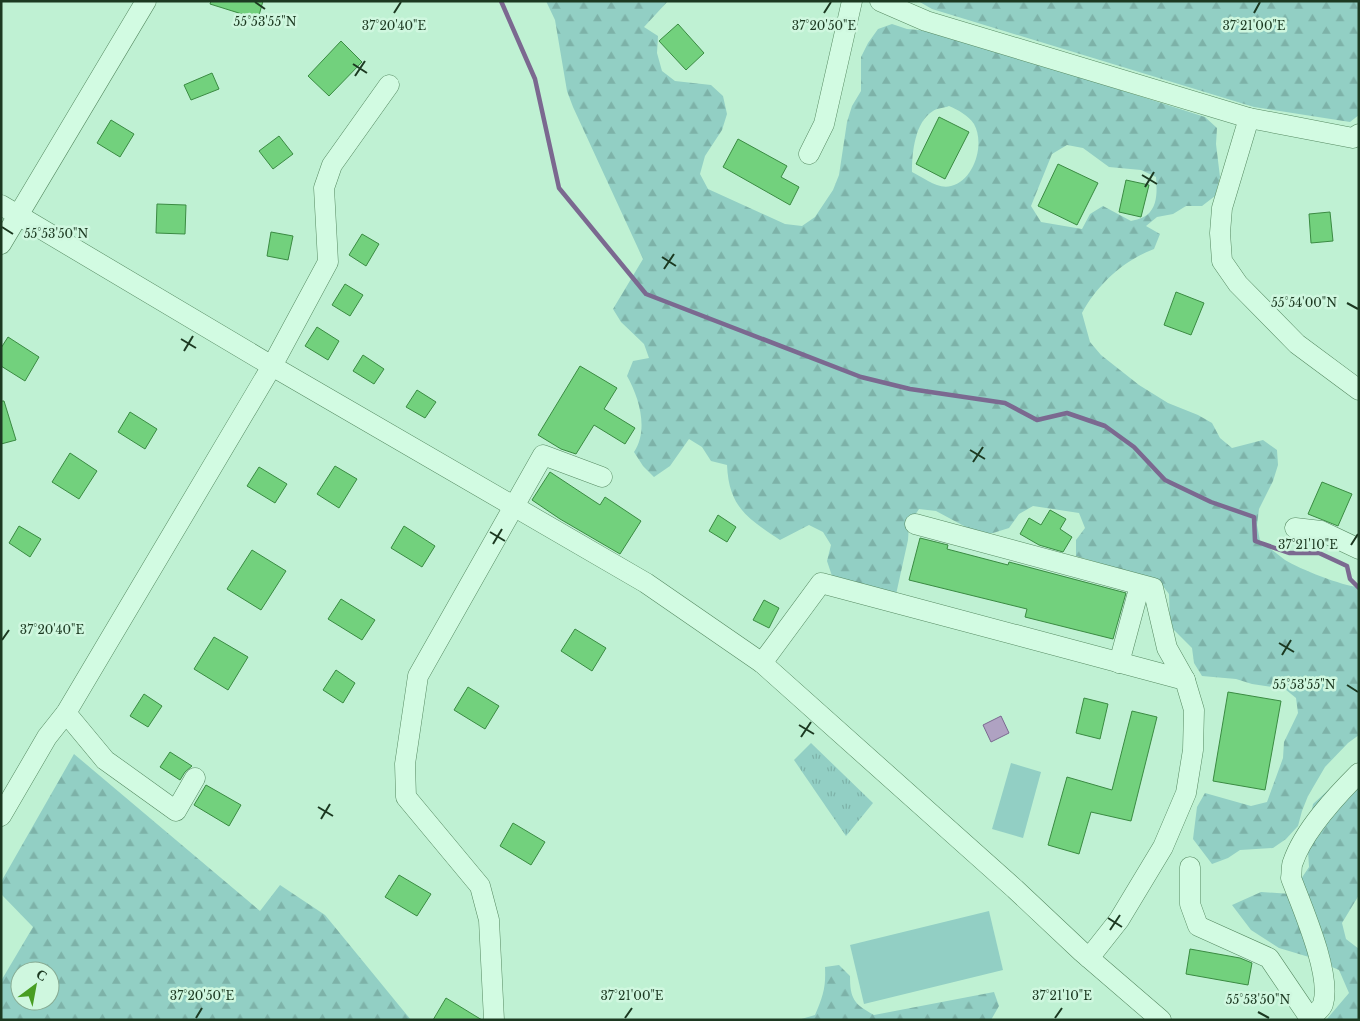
<svg xmlns="http://www.w3.org/2000/svg" width="1360" height="1021" font-family="'Libre Baskerville',serif">
	<style>
		.green { fill: #92cfc4 }
		.forest { fill: url(#forest-firs); fill-rule: evenodd }
		.park { fill: url(#park-tufts) }
		.water { fill: #afa2c2; stroke: #7b6990 }
		.lines { fill: none; stroke-linecap: round; stroke-linejoin: round }
		.stream { stroke: #7b6990; stroke-width: 4.5 }
		.building { fill: #72d17d; stroke: #3a8b42 }
		.minor-casing { stroke: #568a62; stroke-width: 21 }
		.minor { stroke: #d2fbe2; stroke-width: 20 }
		.ticks { fill: none; stroke: #1c3921; stroke-width: 2 }
		.ticks-label { font-size: 12px; text-anchor: middle; fill: #1c3921; stroke: #cff7df; stroke-width: 5; stroke-linejoin: round; paint-order: stroke }
	</style>
	<defs>
		<pattern id="forest-firs" width="22" height="20" patternUnits="userSpaceOnUse" patternTransform="scale(1.25)"><rect width="22" height="20" fill="#92cfc4"/><path d="M5 1l3.5 6h-7zM16 11l3.5 6h-7z" fill="#7db2a8"/></pattern>
		<pattern id="park-tufts" width="24" height="20" patternUnits="userSpaceOnUse" patternTransform="scale(1.25)"><rect width="24" height="20" fill="#92cfc4"/><path d="M3 7l-1-3M5 7V3M7 7l1-3M15 17l-1-3M17 17v-4M19 17l1-3" fill="none" stroke="#7db2a8"/></pattern>
	</defs>
	<rect width="100%" height="100%" fill="#bff1d3"/>
	<g class="green">
		<path d="M1011,763L1041,772L1023,838L992,829Z"/>
		<path d="M989,911L1003,970L864,1004L850,945Z"/>
	</g>
	<g class="forest">
		<path d="M546,1H668L644,27L658,36L657,53L662,71L675,81L711,85L723,96L727,114L722,130L705,156L700,174L708,189L785,224L802,226L815,217L833,190L839,175L847,122L852,106L861,91V57L868,43L878,29L892,24L907,29L940,32L1205,117L1217,128L1216,144L1220,177L1215,196L1202,206H1186L1173,214L1157,217L1146,226L1160,234L1154,249C1124,260 1097,285 1082,313L1090,342L1101,355L1139,385L1168,403L1198,415L1212,423L1220,438L1232,448L1263,440L1277,450L1278,465L1273,481L1259,509L1257,525L1260,541C1268,547 1277,554 1285,560C1300,569 1342,586 1359,587V735L1348,743L1325,767L1308,796L1302,811L1298,826L1286,839L1273,848L1240,850L1228,858L1212,864L1193,839L1197,807L1205,793L1251,806L1267,802L1283,758L1284,742L1298,713L1296,698L1285,689L1252,684L1236,679L1202,676L1194,663L1192,648L1170,626L1169,594L1159,581L1076,556V540L1085,528L1079,513L1033,506L1019,514L1009,528L993,533H977L936,511L919,509L909,524L908,540L895,599L832,576L827,561L831,545L823,532L809,525L780,540C747,518 729,507 727,465L711,461L702,447L689,439L670,466L654,477L643,466L634,452C649,430 639,397 627,376L633,361L649,358L644,344L621,322L613,309L643,259L573,107L567,91L555,20ZM949,106C958,110 968,115 974,124C985,143 975,180 951,186C938,190 923,177 912,172C912,152 915,122 933,111C937,108 944,108 949,106ZM1067,145L1083,148L1109,167L1141,170L1156,177C1157,190 1158,206 1147,215C1143,218 1136,220 1131,221L1103,206L1090,214L1082,229L1041,222L1031,206L1052,154Z"/>
		<path d="M918,1H1359V115L1350,122L1254,107L932,9Z"/>
		<path d="M74,754L260,911L280,885L325,915L411,1020H1V981L33,927L1,894V882ZM20,971H50V1001H20Z"/>
		<path d="M1359,773V895L1342,923L1346,939L1359,949V1020H1326L1349,993L1339,970L1309,957L1279,948L1251,930L1232,905L1261,892L1291,894L1309,867L1307,835L1313,804L1336,783Z"/>
		<path d="M839,965L850,976C850,999 854,1004 874,1015L994,992L999,1006L991,1020H798L815,1015C823,996 826,988 825,967Z"/>
	</g>
	<path class="park" d="M811,743L873,803L846,836L794,760Z"/>
	<path class="water" d="M1001,716L1009,733L991,742L983,725Z"/>
	<g class="lines">
		<path class="stream" d="M501,1L535,79L559,188L646,294L861,377L910,389L1005,403L1037,420L1067,413L1105,426L1134,447L1165,480L1211,502L1254,517L1255,541L1289,553H1319L1347,566L1350,579L1359,588"/>
	</g>
	<g class="building">
		<path d="M211,1H263L258,19L210,4Z"/>
		<path d="M678,24L704,53L686,70L659,41Z"/>
		<path d="M341,41L362,62L329,96L308,76Z"/>
		<path d="M212,73L219,89L191,100L184,85Z"/>
		<path d="M939,117L969,132L945,179L916,164Z"/>
		<path d="M111,120L134,134L120,157L97,143Z"/>
		<path d="M279,136L293,154L273,169L259,151Z"/>
		<path d="M738,139L787,166L781,177L799,187L790,205L723,167Z"/>
		<path d="M1058,164L1098,183L1077,225L1038,206Z"/>
		<path d="M1126,180L1149,185L1141,217L1119,212Z"/>
		<path d="M157,204L186,205L185,234L156,233Z"/>
		<path d="M1330,212L1333,241L1311,243L1309,214Z"/>
		<path d="M271,232L293,236L288,260L267,256Z"/>
		<path d="M362,234L379,244L366,266L349,255Z"/>
		<path d="M345,284L363,295L350,316L332,305Z"/>
		<path d="M1176,292L1204,303L1191,335L1164,325Z"/>
		<path d="M317,327L339,341L328,360L305,346Z"/>
		<path d="M8,337L39,357L25,381L1,366V348Z"/>
		<path d="M363,355L384,369L374,384L353,371Z"/>
		<path d="M580,366L617,388L604,409L635,428L625,444L594,425L576,454L561,449L538,435Z"/>
		<path d="M417,390L436,402L425,418L406,407Z"/>
		<path d="M1,401H4L16,440L1,444Z"/>
		<path d="M130,412L157,429L145,449L118,432Z"/>
		<path d="M70,453L97,471L79,499L52,482Z"/>
		<path d="M335,466L357,479L339,508L317,494Z"/>
		<path d="M259,467L287,484L275,503L247,486Z"/>
		<path d="M550,472L600,505L605,497L641,521L620,554L560,519L532,500Z"/>
		<path d="M1322,482L1352,494L1338,526L1308,514Z"/>
		<path d="M1050,510L1066,519L1060,529L1072,537L1063,552L1039,545L1020,534L1029,518L1041,525Z"/>
		<path d="M718,515L736,527L727,542L709,531Z"/>
		<path d="M19,526L41,539L30,557L9,543Z"/>
		<path d="M404,526L435,546L422,567L391,548Z"/>
		<path d="M920,538L948,545L947,549L1008,565L1009,562L1126,593L1113,639L1025,617L1027,609L909,580Z"/>
		<path d="M252,550L286,571L261,610L227,589Z"/>
		<path d="M341,599L375,620L362,640L328,619Z"/>
		<path d="M764,600L779,608L769,628L753,620Z"/>
		<path d="M575,629L606,648L592,671L561,651Z"/>
		<path d="M214,637L248,657L228,690L194,669Z"/>
		<path d="M336,670L355,683L343,703L323,690Z"/>
		<path d="M468,687L499,706L485,729L454,710Z"/>
		<path d="M1228,692L1281,701L1265,790L1213,781Z"/>
		<path d="M144,694L162,706L148,727L130,716Z"/>
		<path d="M1084,698L1108,704L1100,739L1076,733Z"/>
		<path d="M1132,711L1157,717L1131,821L1091,812L1079,854L1048,845L1067,777L1112,790Z"/>
		<path d="M170,752L192,766L185,772L180,780L160,767Z"/>
		<path d="M206,785L241,805L229,826L194,805Z"/>
		<path d="M513,823L545,842L531,865L500,846Z"/>
		<path d="M399,875L431,894L417,916L385,897Z"/>
		<path d="M1190,949L1240,958L1252,963L1248,985L1186,974Z"/>
		<path d="M446,998L482,1020H433Z"/>
	</g>
	<g class="lines">
		<defs>
			<g id="minor">
				<path d="M880,1L926,21L1249,118L1353,138L1359,134"/>
				<path d="M1249,118L1222,208L1220,233L1222,261L1238,284L1297,344L1359,390"/>
				<path d="M809,154L824,124L852,1"/>
				<path d="M1,205L272,366L646,583L762,663L1015,889L1082,952L1161,1020"/>
				<path d="M1,244L146,1"/>
				<path d="M915,524L1153,588L1167,648L1185,680"/>
				<path d="M1295,528L1321,531L1359,549"/>
				<path d="M762,663L821,583L1185,680L1194,710L1193,750L1186,793L1163,847L1119,920L1089,958"/>
				<path d="M1119,663L1140,585"/>
				<path d="M66,713L105,760L176,811L195,778"/>
				<path d="M1,816L47,737L66,713L272,366L328,262L324,188L332,165L389,85"/>
				<path d="M1190,867V904L1198,926L1269,958L1311,1020"/>
				<path d="M1309,1018C1314,1014 1321,1010 1323,1004C1332,975 1302,907 1291,878C1292,873 1291,866 1293,862C1304,830 1336,796 1359,773"/>
				<path d="M494,1020L489,920L480,886L406,797L405,764L418,676L543,455L602,477"/>
			</g>
		</defs>
		<use href="#minor" class="minor-casing"/>
		<use href="#minor" class="minor"/>
	</g>
	<path class="ticks" d="M255,2L265,9M394,13L401,2M824,13L831,2M1254,13L1260,2M353,64L367,73M355,76L365,61M1142,175L1157,184M1145,187L1154,172M2,227L13,234M662,257L676,266M664,269L674,254M1347,303L1358,309M181,339L196,348M184,351L193,336M970,450L985,459M973,462L983,447M490,532L505,541M493,544L502,529M1351,545L1358,534M2,640L9,630M1279,643L1294,652M1282,655L1291,640M1347,685L1358,692M799,725L814,734M801,737L811,722M318,807L333,816M321,819L330,804M1108,918L1122,927M1110,930L1120,915M1258,1012L1269,1018M196,1018L202,1008M625,1018L632,1008M1055,1018L1062,1008"/>
	<g class="ticks-label">
		<text x="265" y="26">55°53'55"N</text>
		<text x="394" y="30">37°20'40"E</text>
		<text x="824" y="30">37°20'50"E</text>
		<text x="1254" y="30">37°21'00"E</text>
		<text x="56" y="238">55°53'50"N</text>
		<text x="1304" y="307">55°54'00"N</text>
		<text x="1308" y="549">37°21'10"E</text>
		<text x="52" y="634">37°20'40"E</text>
		<text x="1304" y="689">55°53'55"N</text>
		<text x="202" y="1000">37°20'50"E</text>
		<text x="632" y="1000">37°21'00"E</text>
		<text x="1062" y="1000">37°21'10"E</text>
		<text x="1258" y="1004">55°53'50"N</text>
	</g>
	<rect width="1360" height="1021" fill="none" stroke="#1c3921" stroke-width="5"/>
	<g transform="translate(35 986) rotate(32)"><circle r="24" fill="#cff7df" stroke="#87ab93"/>
	<path d="M0-4L9 19L0 12L-9 19Z" fill="#489d22"/>
	<text y="-8" font-size="14" font-weight="bold" text-anchor="middle" fill="#1c3921">С</text>
	</g>
</svg>
